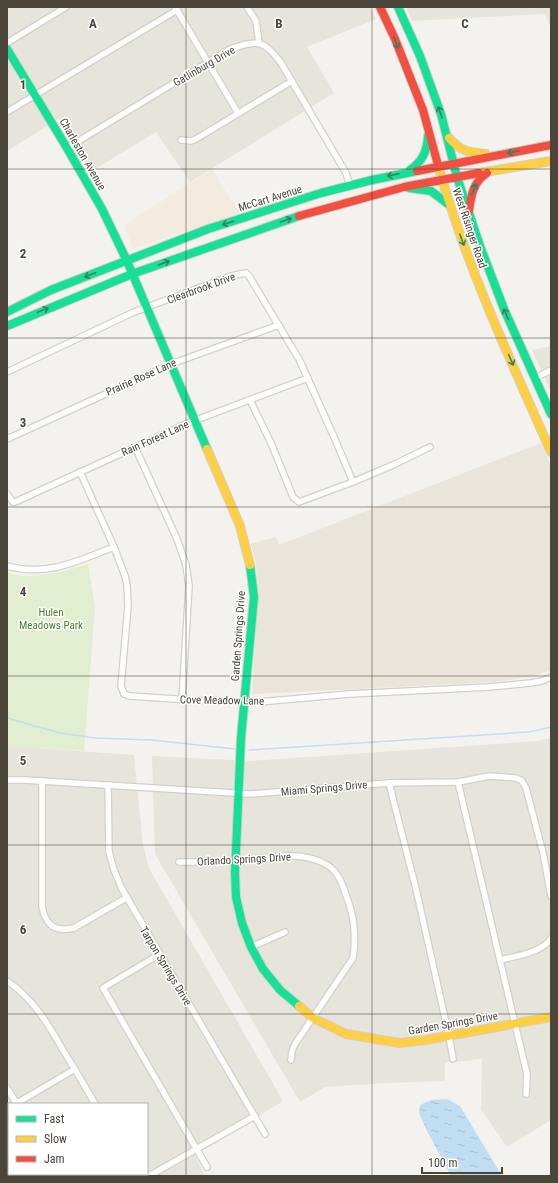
<svg xmlns="http://www.w3.org/2000/svg" width="558" height="1183" font-family="'Roboto Condensed',sans-serif">
	<style>
		.residential { fill: #e7e4dc; fill-rule: evenodd }
		.commercial { fill: #f3ebdf }
		.education { fill: #eae5da }
		.green { fill: #e1eecf }
		.water { fill: url(#water-ripples) }
		.lines { fill: none; stroke-linecap: round; stroke-linejoin: round }
		.stream { stroke: #c0ddf1; stroke-width: 1.5 }
		.street-casing { stroke: #d2d0cb; stroke-width: 8 }
		.fast-casing { stroke: #d3cfc5; stroke-width: 10 }
		.slow-casing { stroke: #d3cfc5; stroke-width: 10 }
		.jam-casing { stroke: #d3cfc5; stroke-width: 10 }
		.street { stroke: #fdfdfc; stroke-width: 5.5 }
		.fast { stroke: #16e098; stroke-width: 8 }
		.slow { stroke: #ffcf43; stroke-width: 8 }
		.jam { stroke: #f24e42; stroke-width: 8 }
		.oneway { stroke: #36825f }
		.grid { fill: none; stroke: #4b4439; stroke-width: 1; stroke-opacity: 0.55 }
		.labels { text-anchor: middle; stroke-width: 3; stroke-linejoin: round; paint-order: stroke }
		.street-label { font-size: 11px; fill: #4b4439; stroke: #fff }
		.park-label { font-size: 11px; fill: #4a7f2a; stroke: #fff }
		.grid-label { font-size: 13px; text-anchor: middle; font-weight: bold; fill: #4b4439; stroke: #fff; stroke-width: 3; stroke-linejoin: round; paint-order: stroke }
	</style>
	<defs>
		<pattern id="water-ripples" width="26" height="14" patternUnits="userSpaceOnUse"><rect width="26" height="14" fill="#c0ddf1"/><path d="M2 4q2-2 4 0t4 0M15 11q2-2 4 0t4 0" fill="none" stroke="#a6bfcf"/></pattern>
	</defs>
	<rect width="100%" height="100%" fill="#f4f2ee"/>
	<g class="residential">
		<path d="M7,7H370L376,19L307,47L334,93L190,182L156,132L92,171L59,119L7,151Z"/>
		<path d="M406,7H551V29L545,14L412,21Z"/>
		<path d="M551,346V392L532,350Z"/>
		<path d="M551,738V1120L507,1147L481,1109L482,1059L445,1063V1081L388,1083L325,1087L300,1102L155,854L152,756L252,761L537,741Z"/>
		<path d="M7,746L134,755L143,845L149,868L283,1101L195,1155L205,1176H7ZM9,1104H147V1174H9Z"/>
	</g>
	<path class="commercial" d="M212,169L240,213L133,249L124,225Z"/>
	<path class="education" d="M541,443L551,466V670L535,676L495,682L252,694L258,597L256,564L251,544L276,537L279,545Z"/>
	<path class="green" d="M88,564L95,607L84,751L7,746V572C28,582 67,571 88,564Z"/>
	<path class="water" d="M447,1099L460,1106L502,1176H451L426,1129L419,1113L420,1105L431,1100Z"/>
	<g class="lines">
		<g class="stream">
			<path d="M7,718L60,733L95,738L151,740L235,749"/>
			<path d="M249,750L529,732L551,727"/>
		</g>
		<defs>
			<g id="street">
				<path d="M175,7L238,113"/>
				<path d="M247,7L256,21L259,43"/>
				<path d="M7,43L66,7"/>
				<path d="M7,112L177,10"/>
				<path d="M181,140L191,141L196,139L292,81"/>
				<path d="M67,148L230,49C258,40 263,39 281,63L346,173L350,186"/>
				<path d="M7,372L134,312L231,276L246,273L249,276L299,359L334,437L353,482"/>
				<path d="M535,378L551,370"/>
				<path d="M250,400L271,443L293,497L299,502L353,482L393,465L430,447"/>
				<path d="M7,439L171,364L279,325"/>
				<path d="M135,447L177,539L186,565L189,586L182,700"/>
				<path d="M80,472L114,547L125,576L127,585L128,606L121,686L124,694L130,696L190,700L259,702L349,694L489,687L530,683L542,681L551,677"/>
				<path d="M7,494L13,502H15L188,423L308,378"/>
				<path d="M7,566C47,577 78,561 114,547"/>
				<path d="M7,780H25L250,794L389,783L458,782L490,776L516,778L522,781L526,788L543,853L551,896"/>
				<path d="M42,781V907C46,926 55,932 74,928L126,898"/>
				<path d="M458,782L515,1024L527,1074L526,1094"/>
				<path d="M389,783L416,889L449,1036L453,1059"/>
				<path d="M108,785L109,852L114,870L122,889L265,1134"/>
				<path d="M179,862C198,862 218,862 237,861C266,858 300,849 327,865C339,872 343,886 347,898C355,918 356,938 353,958L295,1044L292,1051L291,1060"/>
				<path d="M251,947L285,932"/>
				<path d="M160,954L103,988L207,1167"/>
				<path d="M500,960C517,956 540,953 551,939"/>
				<path d="M7,981C33,998 48,1024 63,1050C74,1068 85,1086 95,1104"/>
				<path d="M7,1088L17,1104"/>
				<path d="M17,1103L75,1069"/>
				<path d="M59,1174L60,1176"/>
				<path d="M138,1174L139,1176"/>
				<path d="M149,1176L255,1116"/>
			</g>
			<g id="fast">
				<path d="M398,7L420,56L441,114L457,177L480,246L504,309L551,414"/>
				<path d="M7,49L67,148L102,209L127,261L207,449"/>
				<path d="M410,170C423,161 427,151 428,136"/>
				<path d="M409,188L431,191L448,204"/>
				<path d="M7,312L51,290L208,229L321,193L372,180L417,171"/>
				<path d="M7,326L132,274L299,216"/>
				<path d="M250,565L254,597L241,738L235,873L236,897L242,923L251,947L263,969L280,990L299,1006"/>
			</g>
			<g id="slow">
				<path d="M449,138C461,152 469,152 486,154"/>
				<path d="M438,165C466,265 509,357 551,452"/>
				<path d="M479,173L551,161"/>
				<path d="M207,449L240,526L250,565"/>
				<path d="M299,1006L313,1018L346,1034L400,1043L426,1040L551,1017"/>
			</g>
			<g id="jam">
				<path d="M380,7L395,39L423,110L438,165"/>
				<path d="M417,171L551,145"/>
				<path d="M469,211C471,196 473,182 487,173"/>
				<path d="M299,216L404,187L479,173"/>
			</g>
		</defs>
		<use href="#street" class="street-casing"/>
		<use href="#fast" class="fast-casing"/>
		<use href="#slow" class="slow-casing"/>
		<use href="#jam" class="jam-casing"/>
		<use href="#street" class="street"/>
		<use href="#fast" class="fast"/>
		<use href="#slow" class="slow"/>
		<use href="#jam" class="jam"/>
	</g>
	<defs><path id="oneway-shaft" d="M-6 0H5M1.5-3L5.5 0L1.5 3" fill="none" stroke-width="1.6" stroke-linecap="round" stroke-linejoin="round"/></defs>
	<g class="oneway">
		<use href="#oneway-shaft" transform="translate(396 43) rotate(68)"/>
		<use href="#oneway-shaft" transform="translate(440 112) rotate(-109)"/>
		<use href="#oneway-shaft" transform="translate(513 152) rotate(169)"/>
		<use href="#oneway-shaft" transform="translate(393 175) rotate(168)"/>
		<use href="#oneway-shaft" transform="translate(474 189) rotate(-68)"/>
		<use href="#oneway-shaft" transform="translate(286 220) rotate(-19)"/>
		<use href="#oneway-shaft" transform="translate(228 223) rotate(162)"/>
		<use href="#oneway-shaft" transform="translate(462 240) rotate(70)"/>
		<use href="#oneway-shaft" transform="translate(164 263) rotate(-20)"/>
		<use href="#oneway-shaft" transform="translate(90 275) rotate(159)"/>
		<use href="#oneway-shaft" transform="translate(43 310) rotate(-22)"/>
		<use href="#oneway-shaft" transform="translate(506 314) rotate(-114)"/>
		<use href="#oneway-shaft" transform="translate(511 360) rotate(66)"/>
	</g>
	<path class="grid" d="M186,7V1176M372,7V1176M7,169H551M7,338H551M7,507H551M7,676H551M7,845H551M7,1014H551"/>
	<g class="labels">
		<g class="street-label">
			<text transform="translate(204 66) rotate(-30)" y="4">Gatlinburg Drive</text>
			<text transform="translate(83 154) rotate(60)" y="4">Charleston Avenue</text>
			<text transform="translate(270 198) rotate(-17)" y="4">McCart Avenue</text>
			<text transform="translate(470 228) rotate(71)" y="4">West Risinger Road</text>
			<text transform="translate(201 288) rotate(-20)" y="4">Clearbrook Drive</text>
			<text transform="translate(141 377) rotate(-24)" y="4">Prairie Rose Lane</text>
			<text transform="translate(155 438) rotate(-24)" y="4">Rain Forest Lane</text>
			<text transform="translate(238 636) rotate(-86)" y="4">Garden Springs Drive</text>
			<text transform="translate(222 700) rotate(1)" y="4">Cove Meadow Lane</text>
			<text transform="translate(324 788) rotate(-5)" y="4">Miami Springs Drive</text>
			<text transform="translate(244 859) rotate(-3)" y="4">Orlando Springs Drive</text>
			<text transform="translate(166 966) rotate(59)" y="4">Tarpon Springs Drive</text>
			<text transform="translate(453 1023) rotate(-10)" y="4">Garden Springs Drive</text>
		</g>
		<g class="park-label">
			<text x="51" y="616">Hulen<tspan x="51" dy="13">Meadows Park</tspan></text>
		</g>
	</g>
	<g class="grid-label">
		<text x="93" y="28">A</text>
		<text x="279" y="28">B</text>
		<text x="465" y="28">C</text>
		<text x="23" y="89">1</text>
		<text x="23" y="258">2</text>
		<text x="23" y="427">3</text>
		<text x="23" y="596">4</text>
		<text x="23" y="765">5</text>
		<text x="23" y="934">6</text>
	</g>
	<rect width="558" height="1183" fill="none" stroke="#4b4439" stroke-width="16"/>
	<rect x="8" y="1103" width="140" height="72" fill="#ffffff" stroke="#b7b4b0"/>
	<rect x="16" y="1116" width="20" height="6" fill="#16e098" stroke="#b7b4b0"/>
	<text x="44" y="1123" font-size="12" fill="#4b4439">Fast</text>
	<rect x="16" y="1136" width="20" height="6" fill="#ffcf43" stroke="#b7b4b0"/>
	<text x="44" y="1143" font-size="12" fill="#4b4439">Slow</text>
	<rect x="16" y="1156" width="20" height="6" fill="#f24e42" stroke="#b7b4b0"/>
	<text x="44" y="1163" font-size="12" fill="#4b4439">Jam</text>
	<path d="M422 1167v6h80v-6" fill="none" stroke="#4b4439" stroke-width="2"/>
	<text x="428" y="1167" font-size="12" fill="#4b4439" stroke="#ffffff" stroke-width="3" paint-order="stroke">100 m</text>
</svg>
